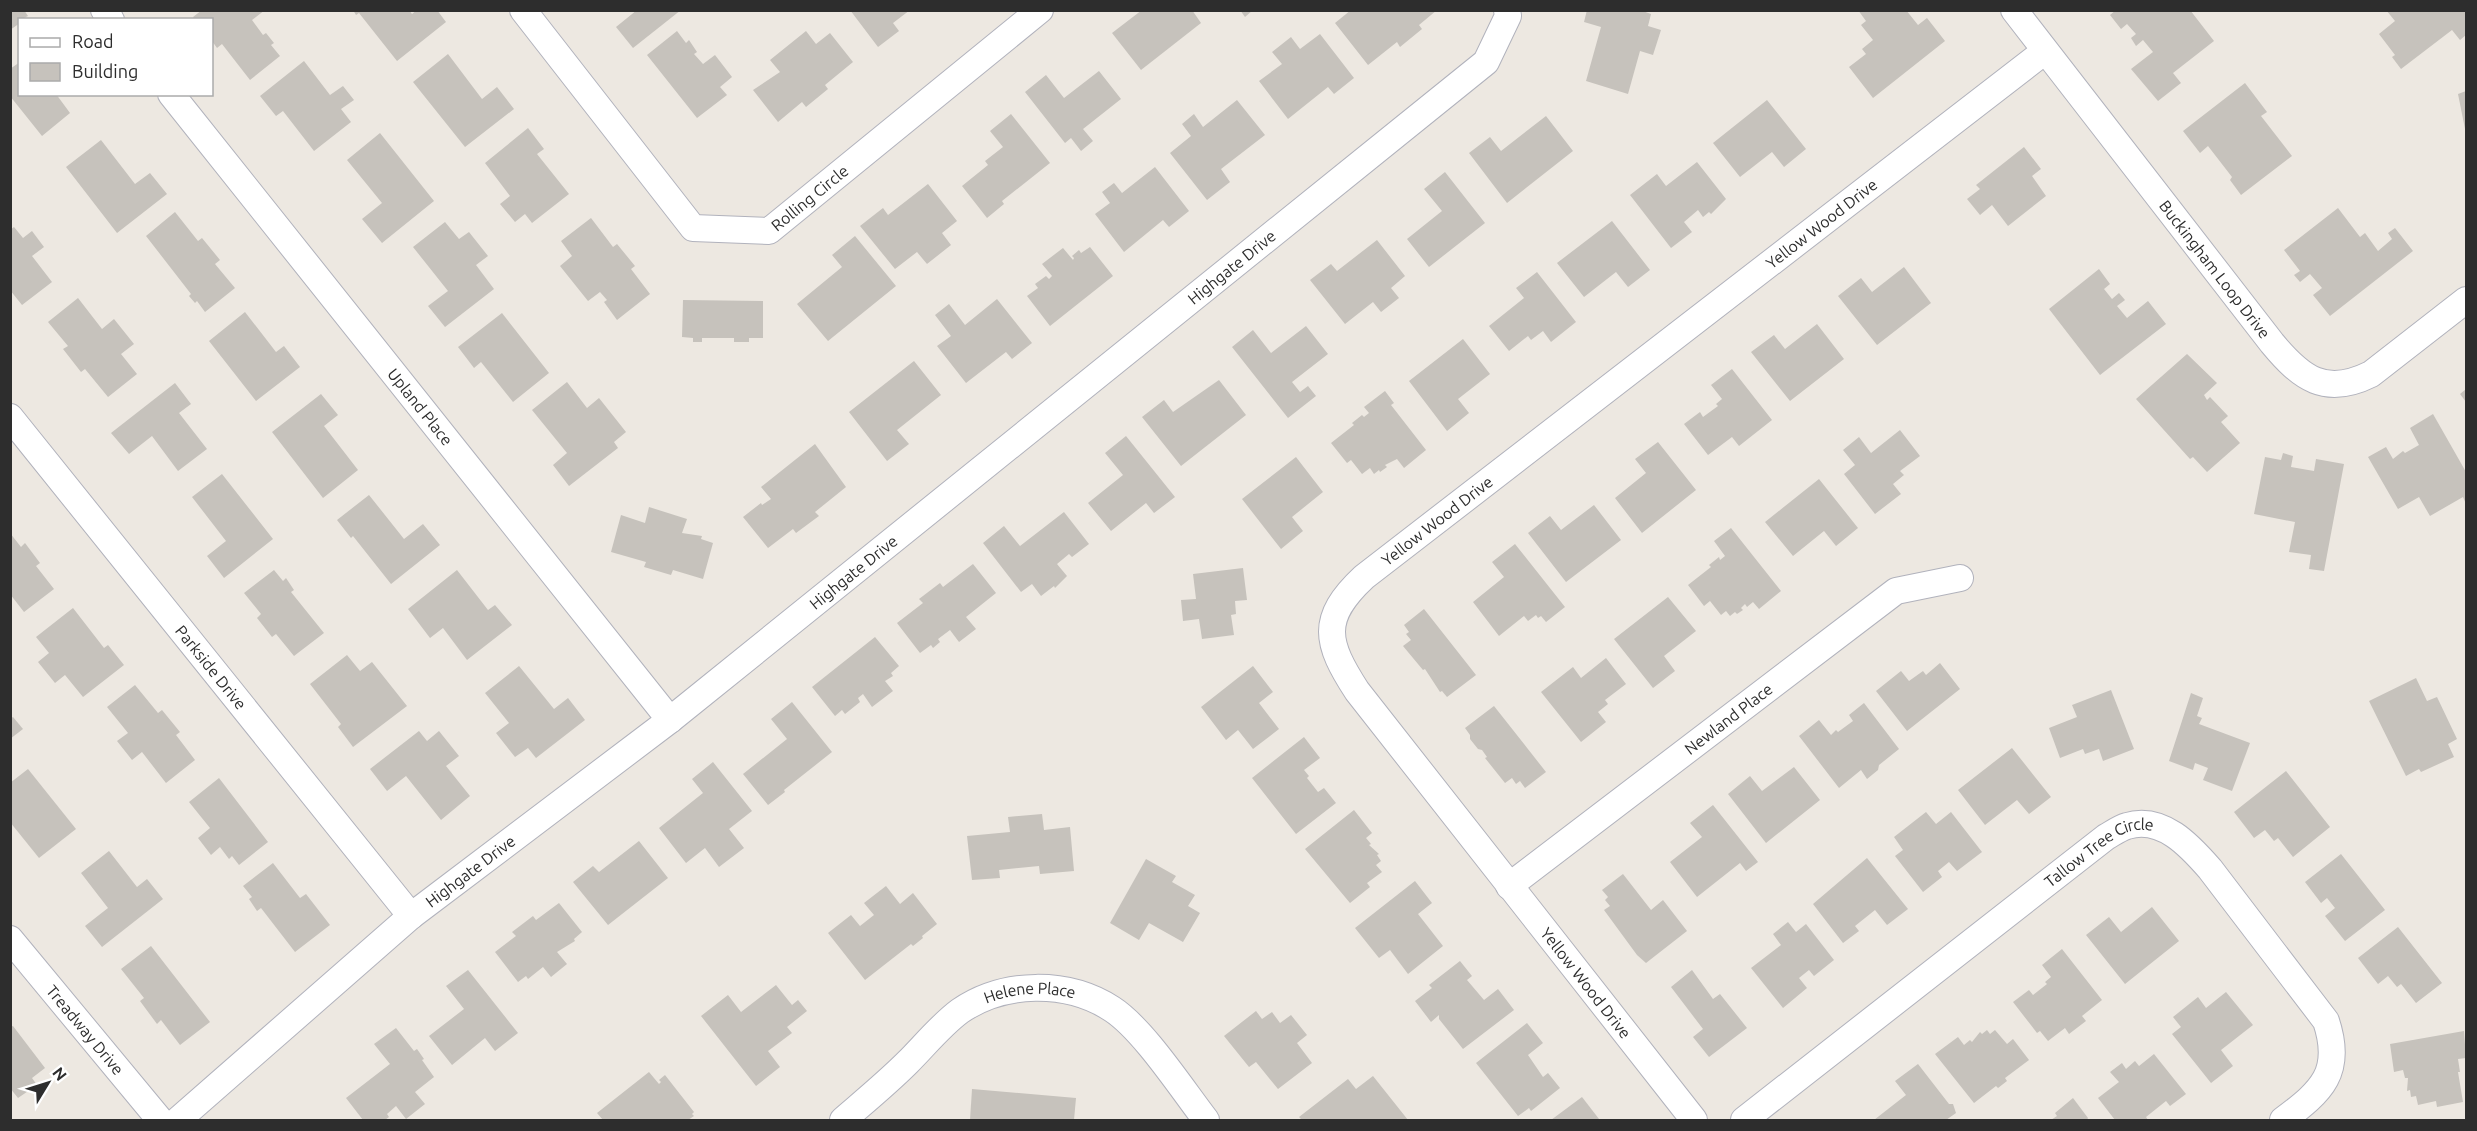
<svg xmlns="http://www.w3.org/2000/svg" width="2477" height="1131" font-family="Ubuntu,sans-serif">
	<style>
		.building { fill: #c6c2bc }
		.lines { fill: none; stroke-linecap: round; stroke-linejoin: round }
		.street-casing { stroke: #b1b2bc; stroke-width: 28 }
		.street { stroke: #fff; stroke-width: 26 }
		.labels { text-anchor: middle; stroke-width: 4.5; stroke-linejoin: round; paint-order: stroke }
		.street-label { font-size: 16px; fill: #2d2d2d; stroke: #fff }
	</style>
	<rect width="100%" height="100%" fill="#ede8e1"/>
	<g class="building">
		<path d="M10,10H24L28,16L20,20V23L10,30Z"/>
		<path d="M202,10H265L252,20L263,35L266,33L274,43L271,45L280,56L250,80L222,44L217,48L212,41V20H195L193,17Z"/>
		<path d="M353,10H409L412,14L417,10H437L446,22L397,61L359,13L356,15Z"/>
		<path d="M637,10H681L633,48L616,27Z"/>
		<path d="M850,10H910L893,23L899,31L878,47Z"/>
		<path d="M1142,10H1192L1201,23L1141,70L1112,33Z"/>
		<path d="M1240,10H1253L1245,17Z"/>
		<path d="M1351,10H1437L1419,25L1422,29L1400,47L1397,42L1368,65L1335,23Z"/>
		<path d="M1587,10H1640L1651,14L1648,26L1661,30L1653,55L1640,51L1628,94L1586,81L1601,27L1584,22Z"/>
		<path d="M1858,10H1906L1918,25L1927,18L1945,41L1873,98L1849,67L1866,54L1862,49L1873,40L1861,25L1866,21Z"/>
		<path d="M2116,10H2190L2214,41L2173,73L2181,83L2158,101L2131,69L2153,52L2143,40L2136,46L2131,38L2136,34L2127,24L2121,29L2110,15Z"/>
		<path d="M2386,10H2466V35L2460,40L2452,30L2401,69L2392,57L2395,55L2379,34L2395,21Z"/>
		<path d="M677,31L686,43L689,40L697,52L694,54L703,64L715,55L732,77L720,87L727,95L697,118L647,55Z"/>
		<path d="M806,31L816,44L830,33L853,62L825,85L828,89L806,107L802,102L778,122L753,90L780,72L770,60Z"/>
		<path d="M1320,34L1354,78L1334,94L1328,87L1288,119L1259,81L1282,64L1272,52L1291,37L1300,49Z"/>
		<path d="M448,54L482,99L497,87L514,109L465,147L413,82Z"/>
		<path d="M304,61L330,95L343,86L354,100L341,109L351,122L314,151L283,111L276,116L260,96Z"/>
		<path d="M20,62V94H56L70,113L42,136L10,96V69Z"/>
		<path d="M1099,71L1121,99L1083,129L1093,141L1081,151L1071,138L1065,143L1025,92L1046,75L1064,98Z"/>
		<path d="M2245,83L2267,112L2261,116L2292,156L2241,195L2230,180L2232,177L2208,146L2200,153L2183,131Z"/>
		<path d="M2466,91V129H2465L2458,94Z"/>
		<path d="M1237,100L1265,135L1221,169L1230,182L1207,200L1170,153L1191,136L1182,124L1194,114L1203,127Z"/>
		<path d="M1767,100L1806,149L1784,167L1772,152L1740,177L1713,143Z"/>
		<path d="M1011,114L1050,163L1002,201L1004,204L987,218L962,186L988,165L985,161L1003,147L990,131Z"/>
		<path d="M1546,116L1573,151L1507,203L1469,153L1490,137L1501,151Z"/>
		<path d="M528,128L544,149L537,154L569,194L532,223L525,214L515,222L500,204L510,196L485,163Z"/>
		<path d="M380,133L434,201L382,243L362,219L382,203L347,160Z"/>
		<path d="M101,140L135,184L150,173L167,194L117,233L66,167Z"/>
		<path d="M2024,147L2041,169L2032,176L2046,196L2008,226L1992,205L1980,215L1967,199L1980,189L1976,185Z"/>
		<path d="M1697,162L1726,199L1711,214L1709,212L1703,217L1698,210L1684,222L1692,232L1671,248L1630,195L1657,174L1666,186Z"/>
		<path d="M1155,167L1189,211L1169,227L1163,220L1124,252L1095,214L1110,203L1102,192L1114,183L1122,193Z"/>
		<path d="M1445,172L1485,223L1429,267L1407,239L1442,211L1424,189Z"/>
		<path d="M928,184L957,221L942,233L951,245L927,264L917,252L895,269L860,226L883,208L888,215Z"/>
		<path d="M2338,208L2360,237L2365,233L2378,251L2392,239L2388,233L2395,228L2413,251L2330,316L2313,295L2322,288L2310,274L2300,282L2294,275L2300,271L2284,250Z"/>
		<path d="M175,212L198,241L202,238L220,260L215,264L235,288L205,312L197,301L195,303L189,296L191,294L146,236Z"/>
		<path d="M591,218L613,247L617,244L635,266L631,269L650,294L617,320L604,302L607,300L600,292L588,301L560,266L572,256L561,241Z"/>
		<path d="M1612,221L1650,270L1628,287L1616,272L1584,297L1557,263Z"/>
		<path d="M445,222L459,239L469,232L488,256L476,265L494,289L445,327L428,306L448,291L413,247Z"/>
		<path d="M14,227L23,238L32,231L44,247L32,256L52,282L22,305L10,290V230Z"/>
		<path d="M855,236L896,286L828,341L797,304L842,267L832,255Z"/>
		<path d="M1377,240L1405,276L1391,288L1399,298L1381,312L1373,302L1345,324L1310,280L1331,264L1337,271Z"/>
		<path d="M1090,247L1113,276L1050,326L1027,296L1038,288L1035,284L1046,276L1049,279L1052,276L1042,264L1063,248L1073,260L1074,258L1072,256L1079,250L1081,253Z"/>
		<path d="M1904,267L1931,303L1877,345L1838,296L1861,278L1872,292Z"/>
		<path d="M2099,269L2110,284L2104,289L2112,299L2119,293L2125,300L2117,306L2127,318L2148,301L2166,324L2100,375L2049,309Z"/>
		<path d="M1537,272L1576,322L1551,342L1543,331L1531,340L1528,336L1509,351L1489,326L1524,298L1516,288Z"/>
		<path d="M78,298L102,329L114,319L134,344L121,354L137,374L108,397L85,369L81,372L63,349L68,346L48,322Z"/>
		<path d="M997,299L1032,343L1012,359L1006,352L966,383L937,346L951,336L935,315L949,304L965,325Z"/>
		<path d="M683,300L763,301V338H749V342H734V338H702V342H693V338L682,337Z"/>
		<path d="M245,312L276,352L284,346L300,367L256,401L209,341Z"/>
		<path d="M502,313L549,373L513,402L481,362L474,368L458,347Z"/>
		<path d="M1817,324L1844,359L1790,401L1751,352L1774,335L1785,349Z"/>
		<path d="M1306,326L1328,354L1292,382L1300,392L1308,386L1316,396L1288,418L1232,347L1253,330L1271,353Z"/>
		<path d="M1463,339L1490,374L1458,399L1469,413L1447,431L1409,381Z"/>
		<path d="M2187,354L2217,383L2204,395L2207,400L2210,397L2228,416L2221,422L2240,443L2207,472L2193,457L2190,459L2136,399Z"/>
		<path d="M914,361L941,395L897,430L909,444L887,461L849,412Z"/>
		<path d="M1732,369L1772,420L1739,446L1732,437L1708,455L1684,424L1700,412L1703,417L1718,406L1716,404L1722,399L1711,385Z"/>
		<path d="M1219,380L1246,415L1181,466L1142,417L1164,400L1173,412Z"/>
		<path d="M567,382L587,408L599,398L626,432L614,442L618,448L569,486L553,465L567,453L532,410Z"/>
		<path d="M175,383L191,404L179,413L207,449L178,471L152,436L129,454L111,433Z"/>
		<path d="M2466,389V402L2460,394Z"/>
		<path d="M1385,391L1394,403L1391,405L1426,450L1404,468L1397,459L1385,465L1387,467L1380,472L1379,470L1374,474L1370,468L1362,474L1351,460L1347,463L1331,443L1354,425L1352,423L1362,415L1364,417L1369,413L1364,407Z"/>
		<path d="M321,394L338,415L324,426L358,470L323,498L272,432Z"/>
		<path d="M2433,414L2466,472V504L2463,497L2430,516L2419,497L2398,509L2368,457L2386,447L2393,459L2403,451L2405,453L2419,445L2410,428Z"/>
		<path d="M1900,430L1920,456L1900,471L1904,475L1893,484L1901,494L1875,514L1844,474L1855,465L1843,450L1859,437L1871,453Z"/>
		<path d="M1126,436L1175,497L1154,513L1146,503L1111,531L1088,503L1123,475L1105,453Z"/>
		<path d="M1658,442L1696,490L1642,533L1615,498L1646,473L1635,459Z"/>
		<path d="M815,444L846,487L815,512L819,516L796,533L793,529L768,548L743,517L761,503L762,505L771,499L761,487Z"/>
		<path d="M2283,453L2293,456L2291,467L2314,471L2316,459L2344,464L2324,571L2309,569L2311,555L2289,552L2295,522L2254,514L2265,457L2281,460Z"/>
		<path d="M1296,457L1323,492L1292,517L1303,531L1281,549L1242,499Z"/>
		<path d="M222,474L273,539L224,578L207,556L226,541L192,497Z"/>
		<path d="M1819,479L1858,528L1836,546L1824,531L1793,556L1765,522Z"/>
		<path d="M369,495L404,539L423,524L440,545L391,584L353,536L351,538L337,520Z"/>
		<path d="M1594,505L1621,540L1566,582L1528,533L1550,516L1561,530Z"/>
		<path d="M649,507L687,519L682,533L702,536L701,539L713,543L703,579L673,570L671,575L644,567L646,562L611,552L621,515L645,523Z"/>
		<path d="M1064,512L1089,544L1072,557L1069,554L1057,564L1067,576L1055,588L1054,586L1041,596L1032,584L1021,592L983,543L1004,526L1020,546Z"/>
		<path d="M1731,528L1781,591L1759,609L1753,602L1747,607L1745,604L1741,608L1743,610L1737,614L1735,612L1730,616L1726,611L1721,615L1710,601L1704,606L1688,585L1711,567L1709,565L1719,557L1720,560L1725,556L1714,541Z"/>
		<path d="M10,533L21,547L25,543L40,563L36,566L54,589L24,612L10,594Z"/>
		<path d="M1515,544L1565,607L1546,622L1541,616L1538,618L1536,615L1528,621L1524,616L1499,636L1473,602L1504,577L1492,562Z"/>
		<path d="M973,564L996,593L966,617L976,629L959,642L950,630L938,639L940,642L933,648L931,645L920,653L897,623L923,603L919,599L940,583L943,587Z"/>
		<path d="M1243,568L1247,600L1235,601L1236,614L1231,615L1234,635L1202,639L1199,619L1183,621L1181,600L1196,599L1193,574Z"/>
		<path d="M274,570L283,581L286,578L294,590L291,592L324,633L294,656L276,634L272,637L257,618L261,614L244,593Z"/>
		<path d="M457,570L488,610L495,605L512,625L467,660L443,628L430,638L408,609Z"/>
		<path d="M1668,597L1696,631L1664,656L1675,671L1653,688L1614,639Z"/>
		<path d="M73,608L104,648L108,645L124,665L83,697L65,675L55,683L38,662L49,653L36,637Z"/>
		<path d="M1424,609L1476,675L1447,697L1442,691L1440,692L1425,669L1423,670L1403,646L1411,640L1406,634L1409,632L1404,625Z"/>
		<path d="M875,637L899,666L891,673L893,676L885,681L893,691L872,707L863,694L858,698L860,702L845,714L842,710L835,716L812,687Z"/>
		<path d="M347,655L360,671L372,662L407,706L353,747L338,727L341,724L310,684Z"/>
		<path d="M1606,658L1626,684L1605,700L1608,704L1598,712L1606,722L1581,742L1541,692L1573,667L1581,678Z"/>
		<path d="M1940,663L1960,689L1907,731L1876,691L1901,671L1909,681L1923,671L1926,675Z"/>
		<path d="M519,666L554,709L568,698L585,720L536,758L528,748L515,757L496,733L509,723L485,693Z"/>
		<path d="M1253,666L1273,692L1259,703L1279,729L1253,749L1238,730L1226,740L1201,707Z"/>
		<path d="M2416,678L2427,701L2437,697L2457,739L2448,744L2454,757L2421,772L2419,769L2406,776L2369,701Z"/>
		<path d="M135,685L158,713L162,710L180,732L176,735L195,760L166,783L142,752L132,760L117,741L128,733L107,707Z"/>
		<path d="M2111,690L2134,749L2103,761L2099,749L2085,754L2083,749L2060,758L2049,728L2077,717L2072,705Z"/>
		<path d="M2191,693L2203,698L2197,716L2202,718L2199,724L2250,743L2232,791L2203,780L2208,768L2195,763L2193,770L2169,761Z"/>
		<path d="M792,702L832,752L784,790L785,792L768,805L743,774L787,739L771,719Z"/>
		<path d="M1864,703L1899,749L1879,765L1878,770L1867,779L1861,770L1839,788L1799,736L1819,720L1831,735L1836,730L1838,732L1853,721L1849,715Z"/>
		<path d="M1494,706L1546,772L1525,788L1520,781L1516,784L1512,778L1505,783L1485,758L1487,757L1482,750L1478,749L1470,739V735L1465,728Z"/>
		<path d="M13,717L23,729L10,739V719Z"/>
		<path d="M419,731L427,741L439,731L459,756L446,766L470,796L441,820L406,776L387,791L370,769Z"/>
		<path d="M1304,737L1320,758L1304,770L1309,776L1307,778L1318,792L1324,788L1336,803L1296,834L1252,778Z"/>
		<path d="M2012,748L2051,797L2029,814L2017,800L1985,825L1958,790Z"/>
		<path d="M713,762L752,811L729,829L744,848L719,867L705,848L686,863L659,828L703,793L692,779Z"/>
		<path d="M1794,767L1820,800L1766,843L1728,794L1750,776L1762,791Z"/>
		<path d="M28,769L76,829L39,858L10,822V783Z"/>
		<path d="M2286,771L2330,827L2293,857L2278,838L2274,841L2265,830L2254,838L2234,812Z"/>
		<path d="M219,778L268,842L239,865L232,856L229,859L220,847L211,855L198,838L210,828L189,802Z"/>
		<path d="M1713,805L1758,862L1746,871L1740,863L1697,897L1670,862L1702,837L1690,823Z"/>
		<path d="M1354,810L1372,833L1366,838L1371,844L1369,845L1379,854L1377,855L1381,861L1376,865L1382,872L1367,883L1370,887L1350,903L1305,849Z"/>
		<path d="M1926,812L1936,824L1951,812L1982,852L1957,871L1949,862L1938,871L1942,877L1923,892L1895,856L1903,850L1894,837Z"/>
		<path d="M1042,814L1044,830L1070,827L1074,871L1040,874L1039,866L999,870L1000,878L972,880L967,836L1010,832L1008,817Z"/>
		<path d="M639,841L668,878L608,925L573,882L593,866L599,872Z"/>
		<path d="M109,851L137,887L147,879L163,899L102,947L85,926L108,908L81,873Z"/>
		<path d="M2341,854L2385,910L2345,941L2325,916L2335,908L2327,898L2321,903L2305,882Z"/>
		<path d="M1867,858L1908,909L1887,925L1875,910L1855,926L1859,931L1843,943L1813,904Z"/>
		<path d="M1146,859L1176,876L1172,882L1195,895L1188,906L1200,913L1183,942L1149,923L1139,940L1110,923Z"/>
		<path d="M273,863L300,898L306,894L330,925L295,952L261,908L257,911L249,899L252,897L243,886Z"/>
		<path d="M1623,874L1651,910L1663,900L1687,931L1646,963L1637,955L1604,910L1610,906L1605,900L1608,897L1602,890Z"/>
		<path d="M1415,881L1432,903L1418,914L1443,946L1408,974L1390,950L1379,958L1355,928Z"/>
		<path d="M886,886L900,904L913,893L937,924L922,936L923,938L913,946L911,944L865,980L828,933L851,915L860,926L874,915L864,903Z"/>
		<path d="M559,903L582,932L574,939L575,941L557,952L567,964L551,977L543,967L528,979L526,976L518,982L495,952L516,936L512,932L533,916L536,920Z"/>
		<path d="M2152,907L2179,941L2125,984L2086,935L2109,917L2121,932Z"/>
		<path d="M1788,922L1796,932L1806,924L1834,960L1814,976L1809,970L1799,978L1807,988L1783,1008L1751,968L1781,945L1773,934Z"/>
		<path d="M2398,927L2442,983L2416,1003L2401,984L2397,987L2388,976L2378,984L2358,958Z"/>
		<path d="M151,946L210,1022L180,1045L161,1020L157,1024L140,1001L144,998L121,969Z"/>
		<path d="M2062,949L2102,1000L2082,1016L2086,1021L2069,1034L2065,1028L2048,1041L2040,1031L2037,1033L2013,1002L2029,990L2033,995L2047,984L2045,982L2051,977L2042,965Z"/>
		<path d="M1460,961L1472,976L1467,980L1484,1000L1498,989L1514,1010L1463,1049L1439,1019V1015L1431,1022L1415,1001L1432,988L1429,985Z"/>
		<path d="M468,970L518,1033L495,1051L485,1038L452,1065L429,1036L464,1009L446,986Z"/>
		<path d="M1692,970L1713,999L1720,994L1747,1028L1709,1057L1693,1037L1703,1029L1671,987Z"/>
		<path d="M776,985L792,1005L798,1000L807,1011L787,1027L792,1033L768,1051L780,1067L756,1086L701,1016L728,995L741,1012Z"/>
		<path d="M2226,992L2253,1025L2221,1050L2233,1066L2211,1083L2172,1034L2181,1027L2173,1017L2198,997L2206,1008Z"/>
		<path d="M1256,1011L1262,1019L1272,1012L1280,1023L1291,1015L1307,1035L1297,1043L1312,1063L1278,1089L1256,1062L1249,1067L1224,1036Z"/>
		<path d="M1527,1023L1543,1043L1528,1055L1543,1077L1548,1073L1560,1088L1531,1111L1529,1108L1518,1116L1476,1063Z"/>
		<path d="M13,1026L45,1068L32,1078L37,1085L18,1098L10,1088V1027Z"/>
		<path d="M396,1028L414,1051L417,1049L424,1059L422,1060L434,1077L415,1092L425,1104L406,1119L396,1106L387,1114L389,1117L385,1120H363L346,1098L390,1064L374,1044Z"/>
		<path d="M1987,1030L1990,1034L1995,1030L2007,1044L2013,1039L2029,1060L2005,1078L2007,1081L1998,1088L1996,1086L1974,1103L1935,1054L1958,1037L1964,1045L1970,1040L1972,1042L1980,1032L1982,1034Z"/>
		<path d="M2464,1031L2466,1058L2458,1059L2460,1072H2458L2463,1102L2437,1107L2436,1101L2418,1105L2416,1096L2411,1097L2410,1090L2407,1091L2408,1078H2405L2403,1070L2394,1072L2390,1044Z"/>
		<path d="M2154,1054L2186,1094L2170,1106L2166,1101L2146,1117L2148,1120H2115L2098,1098L2119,1082L2110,1072L2122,1063L2126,1069L2135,1061L2139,1066Z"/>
		<path d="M1918,1064L1949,1104H1953L1956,1113L1946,1120H1874L1906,1095L1895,1081Z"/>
		<path d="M649,1072L659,1084L661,1082L659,1080L665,1075L694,1112L692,1114L694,1116L688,1120H603L597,1113Z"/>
		<path d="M1373,1076L1408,1120H1302L1299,1117L1348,1079L1356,1089Z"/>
		<path d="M972,1089L1076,1098L1074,1120H970Z"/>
		<path d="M1582,1097L1599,1119L1551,1120Z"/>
		<path d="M2073,1098L2088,1118L2087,1120H2051L2057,1116L2055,1113Z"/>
	</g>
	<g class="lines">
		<defs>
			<g id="street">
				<path d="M104,10L111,20"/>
				<path id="s1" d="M523,10L693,228L769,231L1040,10"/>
				<path id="s2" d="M2014,10L2272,343C2301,378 2325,397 2371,374L2466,300"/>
				<path id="s3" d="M171,94L670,720"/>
				<path id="s4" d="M10,417L411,916"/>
				<path id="s5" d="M1509,886L1896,591L1960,578"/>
				<path id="s6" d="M10,939L160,1120"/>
				<path id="s7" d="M178,1120L411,916L670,720L1486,62L1508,16L1507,10"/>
				<path id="s8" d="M843,1120C865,1101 887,1083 908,1062C925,1045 941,1025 960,1011C1004,981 1067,980 1112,1009C1143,1029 1182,1089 1206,1120"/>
				<path id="s9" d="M1694,1120L1357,691C1326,643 1319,619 1364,577L2045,51"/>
				<path id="s10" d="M1744,1120L2106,837C2113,833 2120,828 2127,826C2162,815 2190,846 2210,869L2326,1021C2343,1072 2322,1091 2283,1120"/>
			</g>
		</defs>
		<use href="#street" class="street-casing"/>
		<use href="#street" class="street"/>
	</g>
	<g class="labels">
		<g class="street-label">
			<text dy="6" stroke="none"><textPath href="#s1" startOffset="405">Rolling Circle</textPath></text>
			<text dy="6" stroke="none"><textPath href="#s9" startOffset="1254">Yellow Wood Drive</textPath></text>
			<text dy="6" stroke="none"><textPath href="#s7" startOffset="1356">Highgate Drive</textPath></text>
			<text dy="6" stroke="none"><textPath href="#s2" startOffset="328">Buckingham Loop Drive</textPath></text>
			<text dy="6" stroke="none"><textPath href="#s3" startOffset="400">Upland Place</textPath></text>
			<text dy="6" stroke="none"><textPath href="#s9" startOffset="768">Yellow Wood Drive</textPath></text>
			<text dy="6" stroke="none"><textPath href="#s7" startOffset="870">Highgate Drive</textPath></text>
			<text dy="6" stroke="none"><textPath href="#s4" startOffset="321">Parkside Drive</textPath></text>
			<text dy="6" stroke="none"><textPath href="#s5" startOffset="276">Newland Place</textPath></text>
			<text dy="6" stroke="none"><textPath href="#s10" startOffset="447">Tallow Tree Circle</textPath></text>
			<text dy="6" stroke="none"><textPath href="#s7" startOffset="384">Highgate Drive</textPath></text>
			<text transform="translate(1586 983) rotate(52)" y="6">Yellow Wood Drive</text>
			<text dy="6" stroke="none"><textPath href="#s8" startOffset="234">Helene Place</textPath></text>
			<text dy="6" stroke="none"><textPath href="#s6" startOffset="118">Treadway Drive</textPath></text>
		</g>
	</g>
	<rect width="2477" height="1131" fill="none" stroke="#2d2d2d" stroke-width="24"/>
	<rect x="18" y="18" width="195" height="78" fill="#ffffff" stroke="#ababab" stroke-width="1.5"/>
	<rect x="30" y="38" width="30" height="9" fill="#ffffff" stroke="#ababab" stroke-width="1.5"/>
	<text x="72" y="48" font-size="18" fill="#2d2d2d">Road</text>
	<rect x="30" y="63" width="30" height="18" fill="#c6c2bc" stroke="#ababab" stroke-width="1.5"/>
	<text x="72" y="78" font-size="18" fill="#2d2d2d">Building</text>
	<g transform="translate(48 1083) rotate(52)" stroke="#ffffff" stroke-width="4.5" paint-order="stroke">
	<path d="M0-4.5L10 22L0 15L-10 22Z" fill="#2d2d2d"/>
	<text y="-9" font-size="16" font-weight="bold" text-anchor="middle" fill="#2d2d2d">N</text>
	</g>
</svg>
